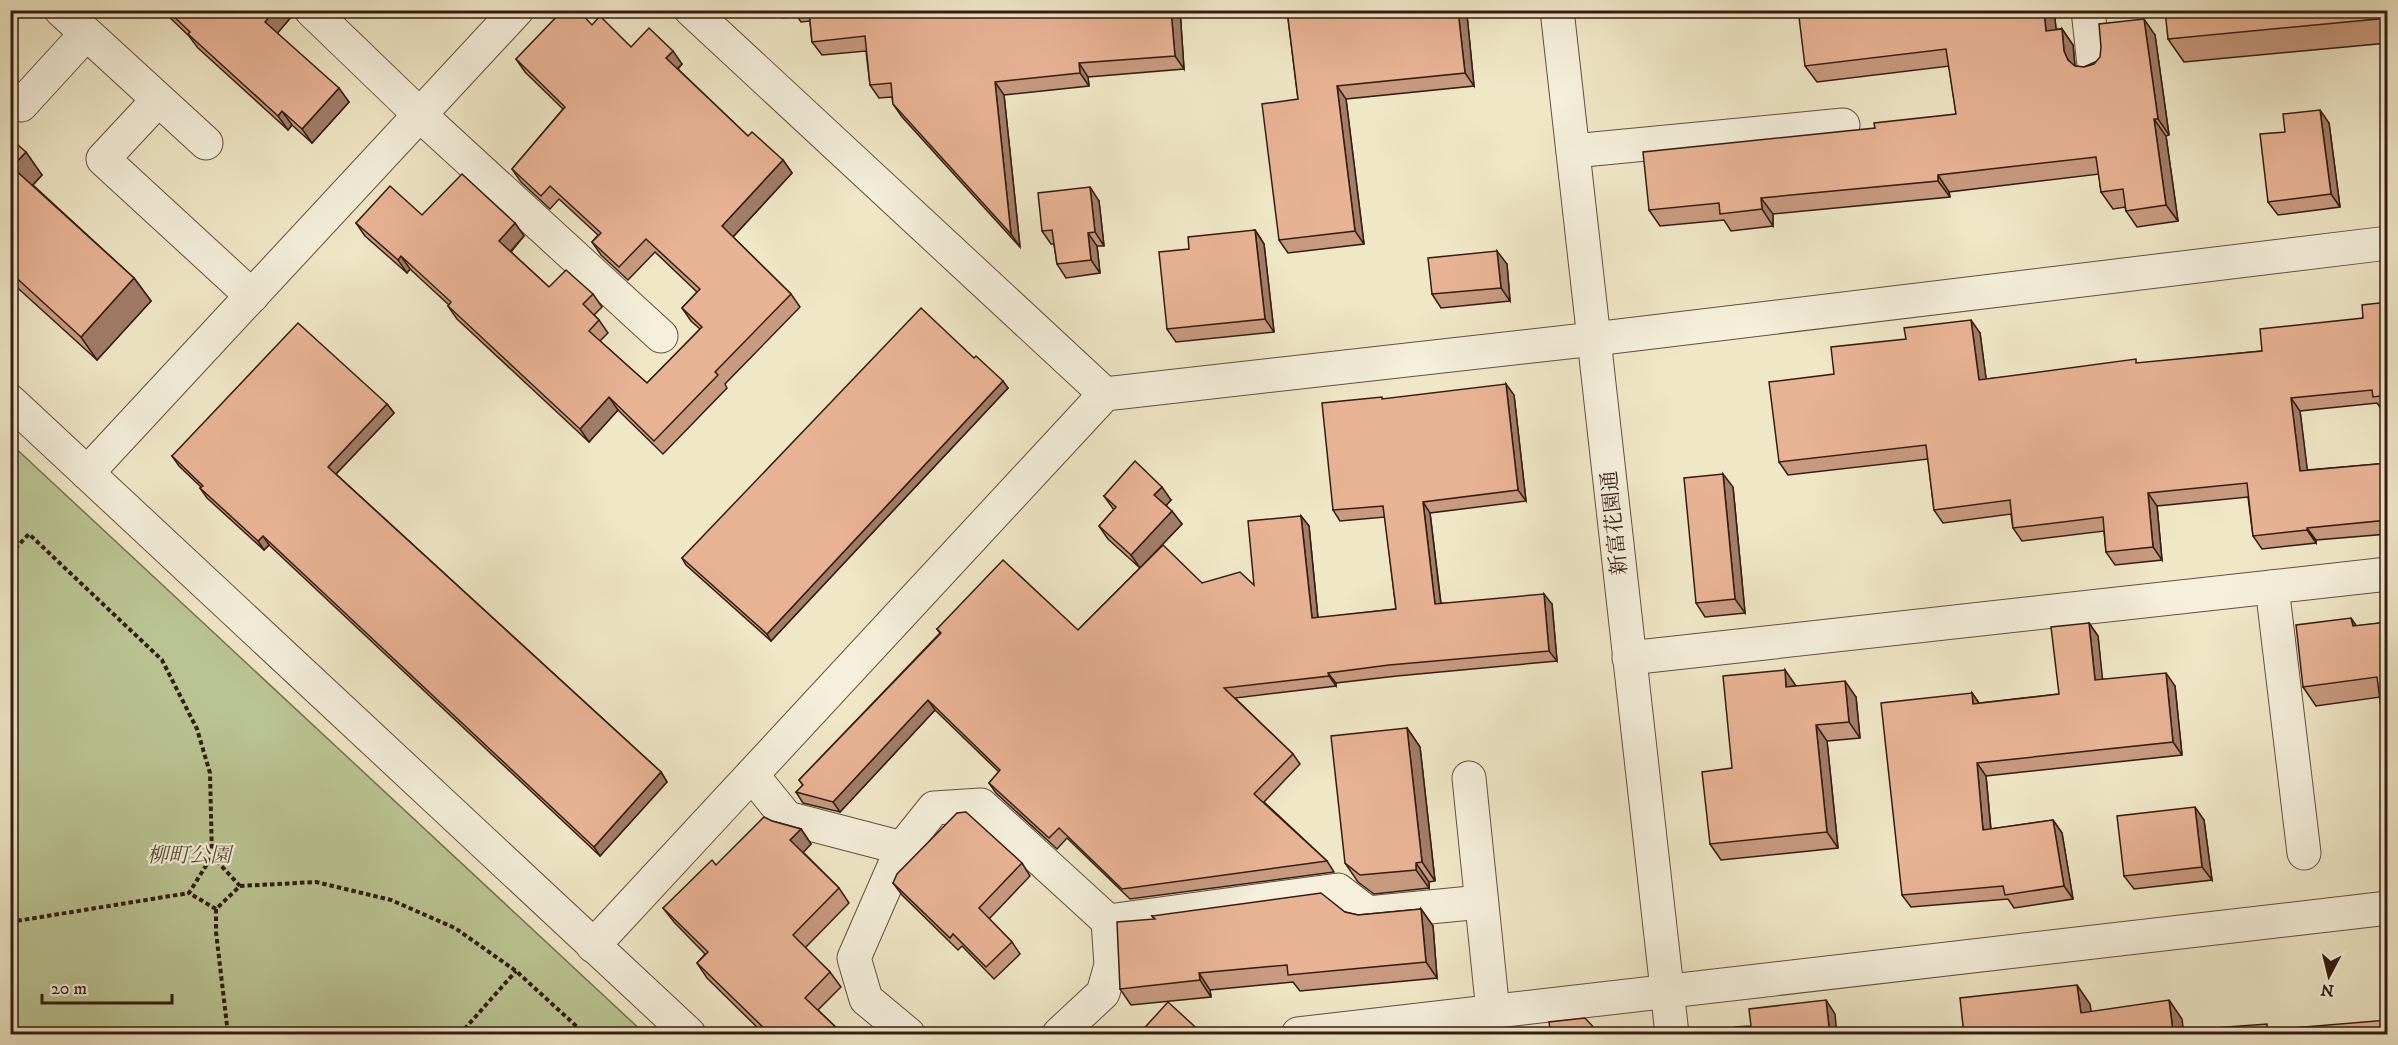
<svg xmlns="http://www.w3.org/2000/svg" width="2398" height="1045" font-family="'IM FELL DW Pica','Noto Serif JP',serif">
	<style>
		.green { fill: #bbc594; stroke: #787053; stroke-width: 1.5 }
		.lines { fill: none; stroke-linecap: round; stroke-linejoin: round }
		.minor-casing { stroke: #634f3f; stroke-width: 35 }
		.path { stroke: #341c12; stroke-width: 4; stroke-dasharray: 4.5 3; stroke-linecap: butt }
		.minor { stroke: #f5efdb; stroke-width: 33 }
		.wall { fill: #c89a80; stroke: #341c12; stroke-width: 1.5 }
		.shaded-wall { fill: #a27d68; stroke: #341c12; stroke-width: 1.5 }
		.building { fill: #e8b395; stroke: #341c12; stroke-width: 1.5 }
		.labels { text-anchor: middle; stroke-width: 4.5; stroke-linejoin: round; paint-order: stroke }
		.street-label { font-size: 21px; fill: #341c12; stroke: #f5efdb }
		.park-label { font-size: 21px; font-style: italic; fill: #5c4f39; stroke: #f5efdb }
	</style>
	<rect width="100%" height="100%" fill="#f0e7c7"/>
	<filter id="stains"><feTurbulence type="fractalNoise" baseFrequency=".00333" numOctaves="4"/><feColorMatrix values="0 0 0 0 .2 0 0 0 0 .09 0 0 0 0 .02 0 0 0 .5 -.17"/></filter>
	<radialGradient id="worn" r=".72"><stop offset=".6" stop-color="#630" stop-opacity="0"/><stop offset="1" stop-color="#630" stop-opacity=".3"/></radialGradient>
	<path class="green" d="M10,444H11L645,1034H11Z"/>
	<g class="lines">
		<defs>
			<g id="minor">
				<path d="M61,10L206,143"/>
				<path d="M311,10L420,115L661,336"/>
				<path d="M691,10L1105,394"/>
				<path d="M1557,10L1672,1034"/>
				<path d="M2088,10L2094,65"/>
				<path d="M10,96L21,105L86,34"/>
				<path d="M158,100L103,159L252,296"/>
				<path d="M1573,151L1843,125"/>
				<path d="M10,401L689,1034"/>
				<path d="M87,473L517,10"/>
				<path d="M2272,587L2304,853"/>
				<path d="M1629,658L2388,574"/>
				<path d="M752,775L787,818L902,848"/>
				<path d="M1469,778L1493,1012"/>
				<path d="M1108,921L1338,890L1368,913L1481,902"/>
				<path d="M593,946L1105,394L1594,339L2388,243"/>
				<path d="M908,1034L866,999L854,958L902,848L934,808L981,805L1108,921L1111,965L1103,993L1059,1034"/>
				<path d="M1298,1034L2388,908"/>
			</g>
		</defs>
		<use href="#minor" class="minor-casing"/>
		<g class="path">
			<path d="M10,554L29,534L162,660L197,729L210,773L212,856L189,893L216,909L240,886L212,856"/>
			<path d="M240,886L316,882L391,900L455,928L516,971L585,1034"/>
			<path d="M216,909V932L228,1034"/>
			<path d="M10,922L189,893"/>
			<path d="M463,1034L461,1033L516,971"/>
		</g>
		<use href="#minor" class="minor"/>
	</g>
	<g class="wall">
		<path d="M162,10H293V15L277,33L349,102L312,143L292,125L288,130L198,48L189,36Z"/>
		<path d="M778,10H1180L1184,69L1088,77L1089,86L1004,95L1020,247L902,117L893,104L892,97L879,98L870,85L866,51L822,55L812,42L810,21L801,22L797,16L783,18Z"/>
		<path d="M1287,10H1475L1476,14L1467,15L1474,86L1346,99L1364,244L1288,253L1279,240L1298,99Z"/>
		<path d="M1852,10H2054L2056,29H2062L2073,45L2075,66L2084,67L2155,35L2169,135L2166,136L2178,221L2137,227L2126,211L2125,207L2113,209L2101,192L2099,174L1949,192L1950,197L1773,214V226L1731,231L1724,220L1660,226L1649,210L1875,128L1956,114L1949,66L1817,82L1805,66Z"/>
		<path d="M2388,10V43L2184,62L2168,39Z"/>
		<path d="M592,25L631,47L682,64L678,69L748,136L783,160L792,173L733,237L791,294L800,307L725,384L727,388L663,454L618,410L589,442L457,319L448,306L449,305L410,269L407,273L365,236L356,223L422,215L515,223L524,236L511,252L549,287L593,294L602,307L594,315L599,320L608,333L600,341L647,383L700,329L691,321L682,308L697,292L655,252L628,280L601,255L592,242L598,235L559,199L550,209L521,182L512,169L563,109L525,72L516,59Z"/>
		<path d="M2329,123L2340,207L2278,215L2268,202L2285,132Z"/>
		<path d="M10,138L42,175L33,185L134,278L151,301L97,360L10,281Z"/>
		<path d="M1099,201L1104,246H1097L1100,273L1066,278L1057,264L1054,244H1051L1042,231Z"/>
		<path d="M1255,230L1264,244L1274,332L1176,342L1167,329L1189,249Z"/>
		<path d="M1507,264L1510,301L1441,308L1432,294Z"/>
		<path d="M2388,302V409L2382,410L2377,403L2300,411L2307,470L2388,463V534L2316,540V543L2262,549L2253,536L2248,497L2157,506L2162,560L2115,565L2106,552L2104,531L2022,541L2013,528L2011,514L1943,523L1934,510L1928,459L1788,475L1779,462L1834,374L1980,333L1986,379L2262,351L2363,318Z"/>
		<path d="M974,358L1008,388L771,641L686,565L682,558Z"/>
		<path d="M1514,395L1526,501L1430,513L1441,603L1552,604L1557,661L1397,676L1336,683V686L1235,698L1293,754L1300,764L1264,802L1327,861L1334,872L1130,899L1067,838L1057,849L996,793L989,783L999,772L935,710L840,812L803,803L796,792L803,785L799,780L940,633L937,629L1078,630L1140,568L1108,539L1099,526L1114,510L1104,496L1171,500L1166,505L1182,524L1155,552L1202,583L1254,585L1301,516L1309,526L1318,618L1396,609L1385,517L1340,521L1333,510L1383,399Z"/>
		<path d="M387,404L394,413L336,474L661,772L667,782L600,856L269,545L264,550L207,498L200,488L201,487L179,466L172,456Z"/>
		<path d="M1733,487L1745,613L1705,617L1696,603Z"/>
		<path d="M2388,622V743L2385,739L2380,697L2316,706L2303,687L2357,626Z"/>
		<path d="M2089,623L2098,636L2102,679L2175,686L2182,755L1986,776L1991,829L2053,820L2062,833L2073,899L2014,908L2008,899L1911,907L1902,895L1972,693L1979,703L2059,694Z"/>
		<path d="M1796,686L1856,697L1860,738L1827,741L1838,848L1721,860L1710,844L1732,768Z"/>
		<path d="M1407,728L1420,747L1435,881L1429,882V888L1374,894L1358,882L1345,863Z"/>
		<path d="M2204,820L2212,880L2134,889L2124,876Z"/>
		<path d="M772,821L801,829L811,844L803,852L839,888L849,903L805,948L830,972L841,987L818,1010L844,1035H765L707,978L697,963L705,954L674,922L663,908Z"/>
		<path d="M1022,863L1030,876L989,919L1012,942L1020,954L994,979L962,946L958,950L902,895L893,883Z"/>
		<path d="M1421,909L1433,926L1437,978L1300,991L1293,982L1210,990L1211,997L1131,1005L1120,989L1154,919L1152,916L1345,912L1358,915Z"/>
	</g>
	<g class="shaded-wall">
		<path d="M275,10H293V15L275,36L265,22Z"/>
		<path d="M1171,10H1180L1184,69L1175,56Z"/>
		<path d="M1458,10H1463L1467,15L1474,86L1465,73Z"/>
		<path d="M2044,10H2054L2058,47L2046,31Z"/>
		<path d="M2144,19L2155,35L2169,135L2158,119Z"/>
		<path d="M2062,29L2073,45L2075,67L2068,60L2064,51Z"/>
		<path d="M673,51L682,64L675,71L666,58Z"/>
		<path d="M1079,63L1088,77L1089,86L1080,73Z"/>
		<path d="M995,82L1004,95L1020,247L1011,234Z"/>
		<path d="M1337,86L1346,99L1364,244L1355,231Z"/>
		<path d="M339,88L349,102L312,143L302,129Z"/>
		<path d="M2320,110L2329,123L2340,207L2331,194Z"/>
		<path d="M282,111L292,125L288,130L278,116Z"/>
		<path d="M2154,119L2166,136L2178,221L2166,205Z"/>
		<path d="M26,152L42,175L28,190L12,167Z"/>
		<path d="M783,160L792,173L731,239L722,226Z"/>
		<path d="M1938,175L1949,192L1950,197L1938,181Z"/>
		<path d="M1090,187L1099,201L1104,246L1095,232Z"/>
		<path d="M1761,198L1773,214V226L1762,209Z"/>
		<path d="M515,223L524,236L508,254L499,241Z"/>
		<path d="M1255,230L1264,244L1274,332L1265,319Z"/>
		<path d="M1088,233L1097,246L1100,273L1091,260Z"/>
		<path d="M1497,251L1507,264L1510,301L1501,288Z"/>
		<path d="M401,256L410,269L407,273L398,260Z"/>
		<path d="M134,278L151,301L97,360L81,337Z"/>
		<path d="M1971,320L1980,333L1988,393L1979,380Z"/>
		<path d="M1003,381L1008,388L771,641L767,634Z"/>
		<path d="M1506,384L1514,395L1526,501L1518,490Z"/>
		<path d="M609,397L618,410L589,442L580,429Z"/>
		<path d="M2291,398L2300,411L2309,483L2300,471Z"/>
		<path d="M387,404L394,413L334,476L328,467Z"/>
		<path d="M1723,474L1733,487L1745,613L1735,599Z"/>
		<path d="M1162,487L1171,500L1164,508L1154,495Z"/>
		<path d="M2148,493L2157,506L2162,560L2153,547Z"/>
		<path d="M1423,502L1430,513L1442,614L1435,604Z"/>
		<path d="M1172,511L1182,524L1140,568L1131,555Z"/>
		<path d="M1301,516L1309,526L1319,629L1312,618Z"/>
		<path d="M2307,528L2316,540V543L2307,530Z"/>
		<path d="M263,536L269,545L264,550L258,541Z"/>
		<path d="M1544,594L1552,604L1557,661L1549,651Z"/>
		<path d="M2351,618L2364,637L2353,626Z"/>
		<path d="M2089,623L2098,636L2104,693L2095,680Z"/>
		<path d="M1785,670L1796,686L1786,687Z"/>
		<path d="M1328,673L1336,683V686L1329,676Z"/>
		<path d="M2166,673L2175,686L2182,755L2173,742Z"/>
		<path d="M1845,681L1856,697L1860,738L1849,722Z"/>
		<path d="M1972,693L1981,706L1973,704Z"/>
		<path d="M928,700L935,710L840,812L833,802Z"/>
		<path d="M1816,725L1827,741L1838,848L1827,832Z"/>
		<path d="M1407,728L1420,747L1435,881L1422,862Z"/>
		<path d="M1977,763L1986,776L1992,843L1983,830Z"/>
		<path d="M661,772L667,782L600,856L594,847Z"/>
		<path d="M2195,807L2204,820L2212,880L2202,867Z"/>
		<path d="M2053,820L2062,833L2073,899L2064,886Z"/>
		<path d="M801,829L811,844L801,855L790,840Z"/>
		<path d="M1416,863L1429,882V888L1416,870Z"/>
		<path d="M1421,909L1433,926L1437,978L1426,962Z"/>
		<path d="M1199,973L1210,990L1211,997L1200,980Z"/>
		<path d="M2077,985L2090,1004L2094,1031L2081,1013Z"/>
		<path d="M1826,1000L1835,1014L1837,1035H1830Z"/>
		<path d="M2169,1000L2182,1019L2184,1035L2173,1031Z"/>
	</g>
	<g class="building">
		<path d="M167,10H275L265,22L339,88L302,129L282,111L278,116L188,34L190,32Z"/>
		<path d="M563,10H578L592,25L600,16L631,47L649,28L673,51L666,58L748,136L752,132L783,160L722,226L791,294L715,372L718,375L654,441L609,397L580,429L448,306L451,302L401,256L398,260L356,223L390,186L422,215L462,174L515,223L499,241L549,287L566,270L593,294L583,304L599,320L589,331L647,383L702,327L682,308L700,289L646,239L619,267L592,242L601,233L550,186L541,196L512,169L565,107L516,59Z"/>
		<path d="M809,10H1171L1175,56L1079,63L1080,73L995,82L1011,234L893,104L891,83L870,85L865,36L812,42Z"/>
		<path d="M1287,10H1458L1465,73L1337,86L1355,231L1279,240L1262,104L1298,99Z"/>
		<path d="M1852,10H2044L2046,31L2062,29L2064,51L2068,60L2075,66L2084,67L2094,64L2100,57L2101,47L2099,24L2144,19L2158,119H2154L2166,205L2126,211L2123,189L2101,192L2096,157L1938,175V181L1761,198L1762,209L1720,214L1719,203L1649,210L1643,152L1875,128L1874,123L1956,114L1946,49L1805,66L1799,17Z"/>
		<path d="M2165,10H2388V18L2168,39Z"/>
		<path d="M2320,110L2331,194L2268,202L2260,134L2285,132L2283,114Z"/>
		<path d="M10,138L26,152L12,167L134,278L81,337L10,272Z"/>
		<path d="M1090,187L1095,232L1088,233L1091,260L1057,264L1052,230L1042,231L1038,193Z"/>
		<path d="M1255,230L1265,319L1167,329L1159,252L1189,249L1188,237Z"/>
		<path d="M1497,251L1501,288L1432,294L1428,258Z"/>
		<path d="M2388,302V395L2373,397L2372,390L2291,398L2300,471L2388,463V520L2307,528V530L2253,536L2247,483L2148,493L2153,547L2106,552L2103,517L2013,528L2010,500L1934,510L1926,445L1779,462L1769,382L1834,374L1831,347L1906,339L1904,328L1971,320L1979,380L2136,359V363L2262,351L2260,329L2363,318L2362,305Z"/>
		<path d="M921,308L974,358L976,356L1003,381L767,634L682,558Z"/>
		<path d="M298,323L387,404L328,467L661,772L594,847L263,536L258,541L200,488L203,486L172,456Z"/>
		<path d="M1506,384L1518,490L1423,502L1435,604L1544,594L1549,651L1389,665L1328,673L1329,676L1224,688L1293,754L1254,794L1327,861L1122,889L1059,828L1049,838L989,783L1000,770L928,700L833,802L796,792L803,785L799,780L941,633L937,629L1003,560L1078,630L1163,545L1202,583L1240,572L1254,585L1248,521L1301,516L1312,618L1396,609L1383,506L1333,510L1322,403L1382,397V399Z"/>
		<path d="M1135,461L1162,487L1154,495L1172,511L1131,555L1099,526L1116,507L1104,496Z"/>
		<path d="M1723,474L1735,599L1696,603L1684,478Z"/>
		<path d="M2351,618L2353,626L2388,622V739H2385L2377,677L2303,687L2296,625Z"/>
		<path d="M2089,623L2095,680L2166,673L2173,742L1977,763L1983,830L2053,820L2064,886L2005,895L2003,886L1902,895L1881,703L1972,693L1973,704L2059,694L2051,627Z"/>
		<path d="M1785,670L1786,687L1845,681L1849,722L1816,725L1827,832L1710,844L1702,772L1732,768L1723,676Z"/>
		<path d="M1407,728L1422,862L1416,863V870L1360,875L1345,863L1331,736Z"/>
		<path d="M2195,807L2202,867L2124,876L2117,816Z"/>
		<path d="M966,812L1022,863L979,908L1012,942L986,967L953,934L950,938L893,883L897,874L957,813Z"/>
		<path d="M764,817L772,821L801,829L790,840L839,888L793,935L830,972L805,998L844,1035H773L771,1033L770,1034L697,963L708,952L663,908L712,860L716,865Z"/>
		<path d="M1321,893L1345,912L1358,915L1421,909L1426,962L1288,975L1287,965L1199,973L1200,980L1120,989L1117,922L1155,919L1152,916Z"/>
		<path d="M2077,985L2081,1013L2169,1000L2173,1031L2267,1024V1030L2388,1020V1035H1964L1960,998Z"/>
		<path d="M1826,1000L1830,1035H1736L1735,1027L1751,1026L1749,1009Z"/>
		<path d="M1168,1002L1204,1035H1138Z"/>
		<path d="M1585,1018L1598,1032V1035H1551L1549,1022Z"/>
	</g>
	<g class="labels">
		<g class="street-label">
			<text transform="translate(1614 523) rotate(-96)" y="7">新富花園通</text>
		</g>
		<g class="park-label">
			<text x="189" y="862">柳町公園</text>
		</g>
	</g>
	<rect width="2398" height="1045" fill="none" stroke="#f0e7c7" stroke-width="36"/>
	<rect x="12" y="12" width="2374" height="1021" fill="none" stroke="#341c12" stroke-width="3"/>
	<rect x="18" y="18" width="2362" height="1009" fill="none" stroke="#341c12" stroke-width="1.5"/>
	<g transform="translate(2329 976) rotate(187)" stroke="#f5efdb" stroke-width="4.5" paint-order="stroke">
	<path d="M0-4.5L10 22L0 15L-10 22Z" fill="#341c12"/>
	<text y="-9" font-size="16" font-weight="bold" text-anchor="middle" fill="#341c12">N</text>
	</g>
	<path d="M42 994v9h130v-9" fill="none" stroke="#341c12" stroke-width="3"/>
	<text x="51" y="994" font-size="18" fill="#341c12" stroke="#f5efdb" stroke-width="4.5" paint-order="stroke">20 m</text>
	<rect width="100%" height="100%" filter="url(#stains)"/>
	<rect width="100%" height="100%" fill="url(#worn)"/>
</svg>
